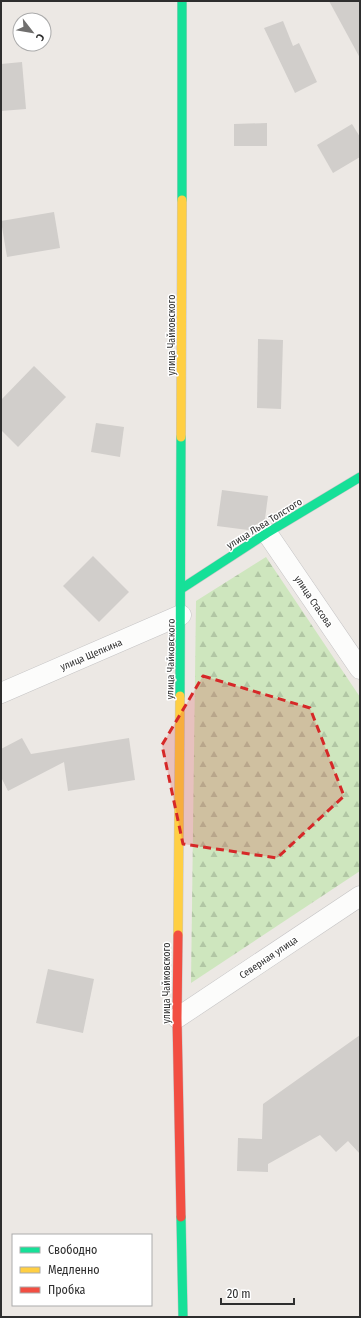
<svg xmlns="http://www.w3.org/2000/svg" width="361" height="1318" font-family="'Fira Sans Condensed',sans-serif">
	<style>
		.forest { fill: url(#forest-firs) }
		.building { fill: #d1cecb }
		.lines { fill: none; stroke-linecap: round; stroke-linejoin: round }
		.street-casing { stroke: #c5c4c5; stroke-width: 21 }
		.fast-casing { stroke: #c5c4c5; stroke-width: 10 }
		.slow-casing { stroke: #c5c4c5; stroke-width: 10 }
		.jam-casing { stroke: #c5c4c5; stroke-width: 10 }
		.street { stroke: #fcfcfb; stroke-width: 20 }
		.fast { stroke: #16e098; stroke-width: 9 }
		.slow { stroke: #ffcf43; stroke-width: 9 }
		.jam { stroke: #f24e42; stroke-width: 9 }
		.marked { fill: #d62828; fill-opacity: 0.2; stroke: #d62828; stroke-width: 3; stroke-dasharray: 8 5; stroke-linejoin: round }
		.labels { text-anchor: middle; stroke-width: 3; stroke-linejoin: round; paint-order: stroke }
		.street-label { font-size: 10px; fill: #2e2e2e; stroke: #fff }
	</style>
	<defs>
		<pattern id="forest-firs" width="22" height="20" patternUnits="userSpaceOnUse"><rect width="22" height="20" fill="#cee6be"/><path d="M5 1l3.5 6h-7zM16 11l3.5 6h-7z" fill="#b1c6a4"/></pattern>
	</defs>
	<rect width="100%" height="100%" fill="#ece8e4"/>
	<path class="forest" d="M266,557L360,697V871L191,983L196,601Z"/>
	<g class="building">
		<path d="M329,1H360V58Z"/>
		<path d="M283,21L293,46L299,43L317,82L295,93L264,28Z"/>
		<path d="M22,62L26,109L1,111V64Z"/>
		<path d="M267,123V146H234V124Z"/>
		<path d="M352,124L360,137V157L333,173L317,145Z"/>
		<path d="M54,212L60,248L7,257L1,221Z"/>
		<path d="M258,339L283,340L281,409L257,408Z"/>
		<path d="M34,366L66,397L18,447L1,430V400Z"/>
		<path d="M96,423L124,427L120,457L91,452Z"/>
		<path d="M222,490L268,496L265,519L248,530L217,526Z"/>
		<path d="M93,556L129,592L99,622L63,586Z"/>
		<path d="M22,738L31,754L129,738L135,780L68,791L64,762L8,791L1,777V749Z"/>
		<path d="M48,969L94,979L83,1033L36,1023Z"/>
		<path d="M360,1035V1154L348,1141L336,1152L320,1135L268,1164V1172L237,1171L238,1138L262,1139L263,1104Z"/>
	</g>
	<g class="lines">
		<defs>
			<g id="street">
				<path d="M267,533L360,669"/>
				<path d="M1,693L181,615"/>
				<path d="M177,1018L360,896"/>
			</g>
			<g id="fast">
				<path d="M182,200V1"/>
				<path d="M181,589L267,533L360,477"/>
				<path d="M180,696L181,437"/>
				<path d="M181,1217L183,1317"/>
			</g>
			<g id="slow">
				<path d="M181,437L182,200"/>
				<path d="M178,935L180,696"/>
			</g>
			<path id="jam" d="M178,935L177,1018L181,1217"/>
		</defs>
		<use href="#street" class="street-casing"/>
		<use href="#fast" class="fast-casing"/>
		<use href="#slow" class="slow-casing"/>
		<use href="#jam" class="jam-casing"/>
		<use href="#street" class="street"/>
		<use href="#fast" class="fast"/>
		<use href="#slow" class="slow"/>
		<use href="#jam" class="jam"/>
	</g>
	<path class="marked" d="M203,676L310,708L344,796L277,858L183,844L162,745Z"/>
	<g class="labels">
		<g class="street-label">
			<text transform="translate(171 335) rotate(-90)" y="4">улица Чайковского</text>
			<text transform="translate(264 523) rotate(-32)" y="4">улица Льва Толстого</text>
			<text transform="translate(314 601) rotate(56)" y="4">улица Стасова</text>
			<text transform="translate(91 654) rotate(-23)" y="4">улица Щепкина</text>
			<text transform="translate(170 659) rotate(-89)" y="4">улица Чайковского</text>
			<text transform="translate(268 957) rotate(-34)" y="4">Северная улица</text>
			<text transform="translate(166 983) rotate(-90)" y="4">улица Чайковского</text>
		</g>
	</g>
	<rect width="361" height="1318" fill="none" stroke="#2e2e2e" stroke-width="4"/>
	<rect x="12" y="1234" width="140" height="72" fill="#ffffff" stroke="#ababab"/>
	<rect x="20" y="1247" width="20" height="6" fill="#16e098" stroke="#ababab"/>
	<text x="48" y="1254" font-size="12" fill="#2e2e2e">Свободно</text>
	<rect x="20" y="1267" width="20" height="6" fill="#ffcf43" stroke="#ababab"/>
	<text x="48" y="1274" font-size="12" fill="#2e2e2e">Медленно</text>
	<rect x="20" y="1287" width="20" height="6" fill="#f24e42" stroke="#ababab"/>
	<text x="48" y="1294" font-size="12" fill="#2e2e2e">Пробка</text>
	<g transform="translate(32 32) rotate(121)"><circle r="19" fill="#ffffff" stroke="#ababab"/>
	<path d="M0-3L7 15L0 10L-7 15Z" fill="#706f6e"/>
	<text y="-6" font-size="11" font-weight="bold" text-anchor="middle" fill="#2e2e2e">С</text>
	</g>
	<path d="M221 1298v6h73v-6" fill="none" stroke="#2e2e2e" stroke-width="2"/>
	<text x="227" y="1298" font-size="12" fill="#2e2e2e" stroke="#ffffff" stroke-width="3" paint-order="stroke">20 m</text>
</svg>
